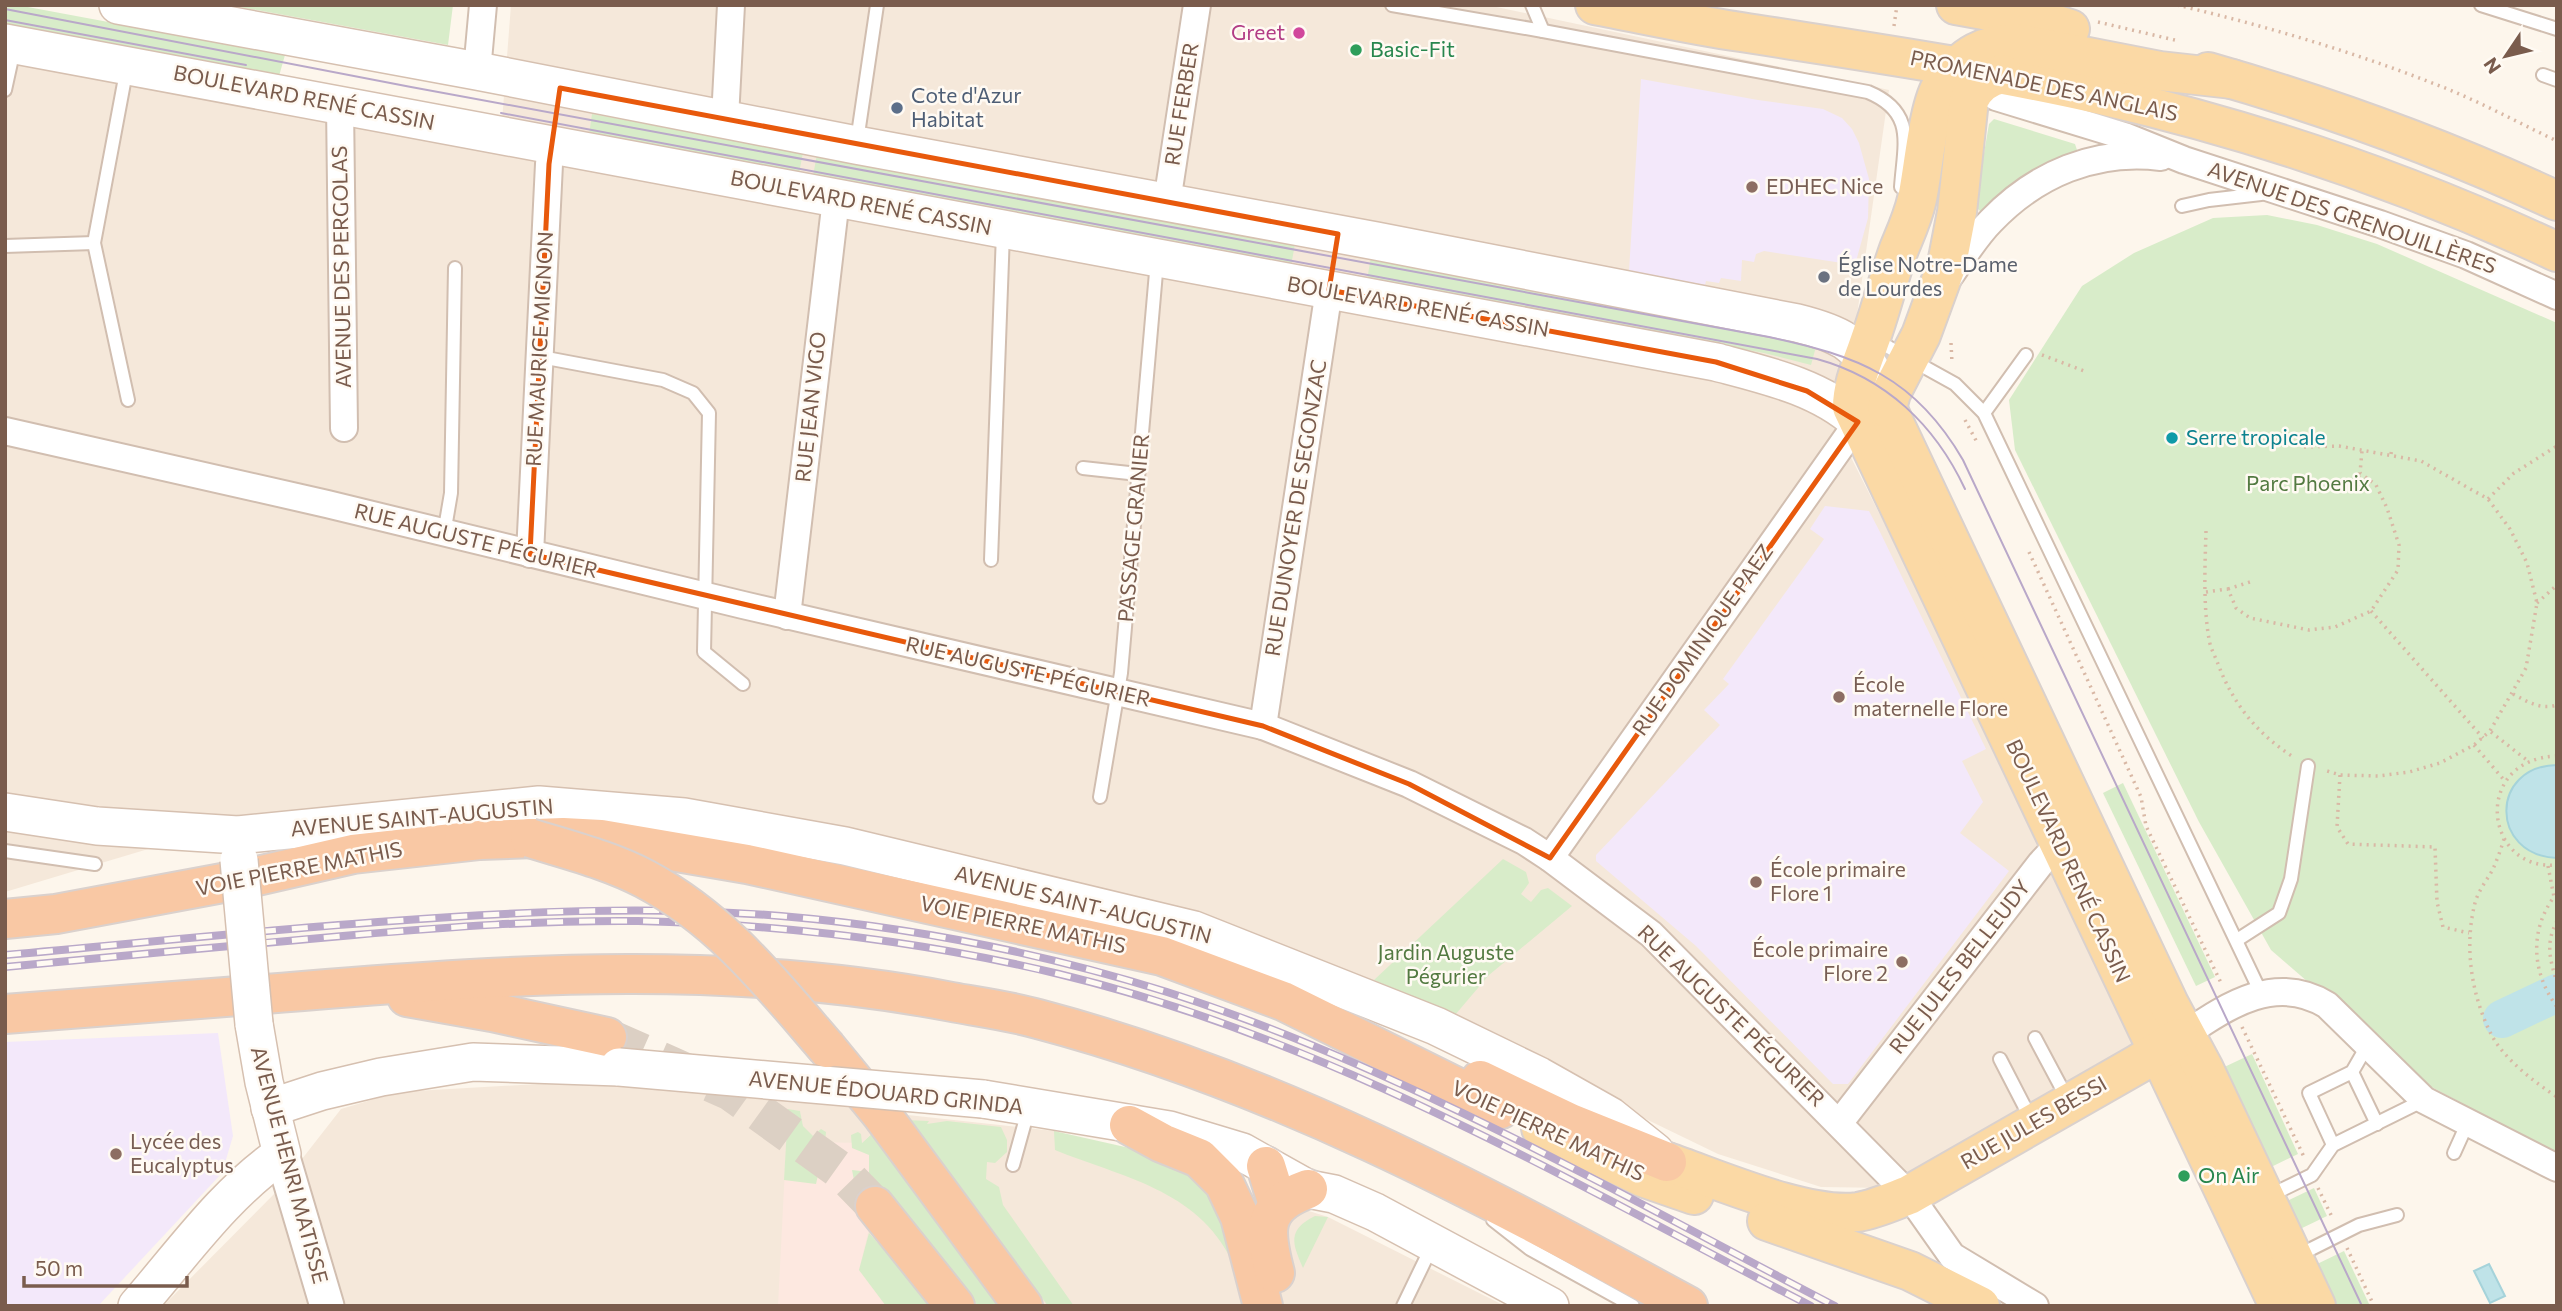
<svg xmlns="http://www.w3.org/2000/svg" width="2562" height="1311" font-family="Commissioner,sans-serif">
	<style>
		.residential { fill: #f5e8da }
		.commercial { fill: #fde8e0 }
		.education { fill: #f3e8fa }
		.green { fill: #d8ecc9 }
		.water { fill: #bfe3e8; stroke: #a5d3da; stroke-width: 2 }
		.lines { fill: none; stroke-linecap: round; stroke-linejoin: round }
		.river { stroke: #bfe3e8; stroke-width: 38 }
		.trunk-tunnel { stroke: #dcd0c4; stroke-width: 38; stroke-dasharray: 38 19; stroke-linecap: butt }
		.service-casing { stroke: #d1beb0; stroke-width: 16 }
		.minor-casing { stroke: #d1beb0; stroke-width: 30 }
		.tertiary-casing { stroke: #d1beb0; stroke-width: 37 }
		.secondary-casing { stroke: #d6c0b0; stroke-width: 40 }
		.primary-casing { stroke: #dad1cd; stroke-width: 42 }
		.trunk-casing { stroke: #dad1cd; stroke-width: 42 }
		.path { stroke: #d9b8a5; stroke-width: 3.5; stroke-dasharray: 2 5; stroke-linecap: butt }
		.service { stroke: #fff; stroke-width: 12 }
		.minor { stroke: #fff; stroke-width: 26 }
		.tertiary { stroke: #fff; stroke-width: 33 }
		.secondary { stroke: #fff; stroke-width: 37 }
		.primary { stroke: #fbd9a5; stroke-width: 38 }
		.trunk { stroke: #f9c8a4; stroke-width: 38 }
		.tram { stroke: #b9a8c9; stroke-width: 2 }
		.rail-casing { stroke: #b9a8c9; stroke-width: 8 }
		.rail { stroke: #fffaf3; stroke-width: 5; stroke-dasharray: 16; stroke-linecap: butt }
		.secondary-bridge-casing { stroke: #d6c0b0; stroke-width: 40; stroke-linecap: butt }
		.trunk-bridge-casing { stroke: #dad1cd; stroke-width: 42; stroke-linecap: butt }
		.secondary-bridge { stroke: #fff; stroke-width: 37 }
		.trunk-bridge { stroke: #f9c8a4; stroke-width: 38 }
		.marked { fill: none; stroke: #e8590c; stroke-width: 5; stroke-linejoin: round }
		.hotel-dot { fill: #d1479c; stroke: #fffaf3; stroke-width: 2.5 }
		.leisure-dot { fill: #2e9e5b; stroke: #fffaf3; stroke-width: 2.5 }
		.service-dot { fill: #5c6f8a; stroke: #fffaf3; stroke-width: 2.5 }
		.education-dot { fill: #8d6e63; stroke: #fffaf3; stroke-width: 2.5 }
		.worship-dot { fill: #6b7280; stroke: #fffaf3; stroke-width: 2.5 }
		.culture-dot { fill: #0f9aa8; stroke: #fffaf3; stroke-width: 2.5 }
		.labels { text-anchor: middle; stroke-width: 5; stroke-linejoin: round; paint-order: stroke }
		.hotel-label { font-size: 21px; fill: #b23c85; stroke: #fffaf3; text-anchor: end }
		.leisure-label { font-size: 21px; fill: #27864d; stroke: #fffaf3; text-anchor: start }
		.street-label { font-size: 21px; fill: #7a5c4d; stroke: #fffaf3 }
		.service-label { font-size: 21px; fill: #4e5e75; stroke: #fffaf3; text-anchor: start }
		.education-label { font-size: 21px; fill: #785e54; stroke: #fffaf3; text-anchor: start }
		.worship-label { font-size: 21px; fill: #5b616d; stroke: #fffaf3; text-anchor: start }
		.culture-label { font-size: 21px; fill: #0d838f; stroke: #fffaf3; text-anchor: start }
		.park-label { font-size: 21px; fill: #537a41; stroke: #fffaf3 }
	</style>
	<rect width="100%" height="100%" fill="#fdf6ec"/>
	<g class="residential">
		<path d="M511,5H1487L1889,90L1857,315L1829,414L2137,1023L2141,1049L1888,1188L1821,1187L1718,1154L1483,1040L1162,903L763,817L238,822L5,892V52L500,147Z"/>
		<path d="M606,1080L781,1094L862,1110L1054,1131L1328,1217L1505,1306H163L277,1191L341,1109L398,1092Z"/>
	</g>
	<path class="commercial" d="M788,1109L800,1111L803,1126L816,1142L861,1143L879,1127L929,1121L880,1156L872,1217L859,1270L886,1306H778Z"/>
	<g class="education">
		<path d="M1641,79L1758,100L1823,109L1842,118L1852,129L1859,143L1869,179L1868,218L1855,265L1764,251L1756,254L1754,262L1742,260L1741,281L1721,278L1719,283L1706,281L1705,285L1629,271Z"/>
		<path d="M1825,506L1869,511L1880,532L1986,749L1962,761L1983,802L1960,833L2009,871L1848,1084H1833L1696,946L1596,861V855L1720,725L1704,710L1729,684L1723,679L1824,539L1810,529Z"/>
		<path d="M218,1033L233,1136L222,1173L98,1306H5V1042Z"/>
	</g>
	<g class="green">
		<path d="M5,5H17L285,55L279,76L5,26Z"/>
		<path d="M229,5H453L448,45Z"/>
		<path d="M592,114L803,153L799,173L589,135Z"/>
		<path d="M1994,119L2075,144L2078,153L1987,211L1981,212L1975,206L1989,124Z"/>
		<path d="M817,154L1295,244L1291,266L813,176Z"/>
		<path d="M2267,215L2317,225L2377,244L2557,323V1154L2426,1084L2271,950L2199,822L2015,450L2009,400L2082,286L2134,253L2213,218Z"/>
		<path d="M1371,257L1817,343L1811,365L1764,353L1367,280Z"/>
		<path d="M2123,783L2215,977L2196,986L2103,793Z"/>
		<path d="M1503,859L1526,872L1529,883L1521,894L1531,902L1541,890L1548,888L1572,906L1489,975L1455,1015L1374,980Z"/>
		<path d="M2252,1054L2298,1154L2267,1169L2220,1069Z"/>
		<path d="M788,1109L800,1111L803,1126L813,1136L821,1129L826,1132L825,1143L816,1184L784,1180Z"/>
		<path d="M880,1119L929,1121L927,1124L947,1121L1001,1127L1007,1140V1152L995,1163L987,1162L986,1179L999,1187L1003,1205L1074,1306H1048L915,1131L1013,1306H978L898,1208L861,1216L852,1170L869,1172V1155L852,1148L851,1135L858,1132L861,1134L862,1143L879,1127Z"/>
		<path d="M1054,1131L1165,1156L1191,1168L1219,1202L1232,1261C1197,1189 1121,1177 1055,1150Z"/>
		<path d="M2314,1188L2327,1216L2296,1231L2283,1203Z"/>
		<path d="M1315,1216L1328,1217L1303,1268C1292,1243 1287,1230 1315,1216Z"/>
		<path d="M869,1233L934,1306H886L859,1270Z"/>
		<path d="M2344,1251L2370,1306H2332L2313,1266Z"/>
	</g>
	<g class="water">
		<path d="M2557,765V858C2489,855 2490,766 2557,765Z"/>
		<path d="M2489,1264L2505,1296L2490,1303L2474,1271Z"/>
	</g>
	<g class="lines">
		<path class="river" d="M2502,1019L2557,993"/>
		<path class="trunk-tunnel" d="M607,1037L731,1092L841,1171L875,1206"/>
		<defs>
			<g id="service">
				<path d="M1392,5L1543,31L1868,92C1916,112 1904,144 1901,187"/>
				<path d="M1532,5L1543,31"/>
				<path d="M2481,5L2557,29"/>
				<path d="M127,67L94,243L128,400"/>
				<path d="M2543,75L2557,80"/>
				<path d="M5,90L14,49"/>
				<path d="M857,141L877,5"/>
				<path d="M2182,206L2209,200L2261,194"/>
				<path d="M5,246L94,243"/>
				<path d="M1875,337L1881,343L1955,384L1984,413L2261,993"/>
				<path d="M541,357L663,380L693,393L709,413L704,652L743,684"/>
				<path d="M1984,413L2026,355"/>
				<path d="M1083,468L1138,474"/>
				<path d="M444,534L451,493L455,268"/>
				<path d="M991,560L1003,233"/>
				<path d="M1100,797L1121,673L1157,261"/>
				<path d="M5,851L95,864"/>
				<path d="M2237,940L2279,913L2291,879L2308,766"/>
				<path d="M2035,1038L2068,1100"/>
				<path d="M2000,1059L2032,1121"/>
				<path d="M2352,1072L2377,1124"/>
				<path d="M2333,1145L2309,1093L2352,1072L2367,1046"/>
				<path d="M2454,1153L2468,1122"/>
				<path d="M1013,1165L1028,1111"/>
				<path d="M2267,1197L2312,1175L2333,1145L2424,1100"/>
				<path d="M1493,1220L1530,1249L1633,1306"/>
				<path d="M2297,1256L2359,1225L2397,1215"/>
				<path d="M1403,1306L1432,1246"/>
			</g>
			<g id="minor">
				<path d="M477,71L483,5"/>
				<path d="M1970,77L1996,97L2127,137L2184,160L2380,224L2466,255L2557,296"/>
				<path d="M340,105L344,428"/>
				<path d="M725,118L731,5"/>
				<path d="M1167,202L1197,5"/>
				<path d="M1949,277C1962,259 1975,237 1991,221C2036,174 2095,149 2161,157"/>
				<path d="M5,431L327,504L743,605L1263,726L1409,784L1524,841L1550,858L1651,934L1909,1195L1952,1256L2035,1306"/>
				<path d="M530,554L549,164L552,144"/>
				<path d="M787,616L836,199"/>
				<path d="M1263,726L1329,290"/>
				<path d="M1550,858L1858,422"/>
				<path d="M2186,1034C2229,1004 2277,974 2327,1005L2424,1100L2557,1168"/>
				<path d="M1840,1122L2041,863L2069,833"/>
			</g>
			<path id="tertiary" d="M282,1154L327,1306"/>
			<g id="secondary">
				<path d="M118,5L477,71L856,145L1376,241L1797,323C1837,333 1859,342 1877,381"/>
				<path d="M5,43L1716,362C1765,375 1820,387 1858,422"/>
				<path d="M5,812L97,826L238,835L539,805L684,817L845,846L1194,930L1436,1026L1539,1076L1610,1116L1655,1152"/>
				<path d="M983,1099L1169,1130L1242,1152L1308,1189L1334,1194L1375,1212L1550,1306"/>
				<path d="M270,1108L322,1091L381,1077L473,1062L619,1067"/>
				<path d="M137,1306C183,1253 225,1193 282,1154L264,1082L254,1024"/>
			</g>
			<g id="primary">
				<path d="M1595,5C1643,14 1692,25 1741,32C1861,51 1982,68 2101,95C2257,131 2412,184 2557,252"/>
				<path d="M1956,5L2044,21L2070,29"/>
				<path d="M2208,72C2327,106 2445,149 2557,201"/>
				<path d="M2232,79L2160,71L2021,44C1985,42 1963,55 1942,85C1928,106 1923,172 1917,199C1913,217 1906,232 1899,249C1888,279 1881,310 1870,340C1863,361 1852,385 1852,407L2279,1306"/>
				<path d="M1887,408L2169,1004L2204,1069L2316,1306"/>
				<path d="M1887,408L1891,393L1921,335L1947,264L1957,212L1969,100C1975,86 1987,77 2002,74"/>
				<path d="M1541,1128L1642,1177L1694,1195"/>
				<path d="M1667,1162C1717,1179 1807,1219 1858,1212C1876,1209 1893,1201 1909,1195L2138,1064L2179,1038"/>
				<path d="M1767,1221L1910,1271L1980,1306"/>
			</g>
			<g id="trunk">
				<path d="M5,919L56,914L244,879L353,854L480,840L563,837L601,839L747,864L1162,956L1283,1001L1501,1109"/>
				<path d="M407,997L492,1012L607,1037"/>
				<path d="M5,1014C105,1006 204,999 303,991C522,973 735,960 952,1002C980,1007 1010,1011 1038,1019C1273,1081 1475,1190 1688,1306"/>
				<path d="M827,1048L882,1115L1023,1306"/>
				<path d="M1480,1080L1570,1123L1667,1162"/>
				<path d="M1129,1125L1162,1143L1199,1158L1224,1183L1240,1217L1263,1306"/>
				<path d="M1266,1166L1278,1205"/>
				<path d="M875,1206L955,1306"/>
				<path d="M1275,1273C1264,1231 1260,1206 1308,1189"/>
			</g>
		</defs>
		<use href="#service" class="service-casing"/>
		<use href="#minor" class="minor-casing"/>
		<use href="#tertiary" class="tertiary-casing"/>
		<use href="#secondary" class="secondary-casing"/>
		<use href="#primary" class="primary-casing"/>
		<use href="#trunk" class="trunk-casing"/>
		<g class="path">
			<path d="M2177,5C2270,27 2361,54 2450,90C2486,105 2521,124 2557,141"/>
			<path d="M2098,22L2179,41"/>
			<path d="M1894,26L1897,5"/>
			<path d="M1951,343L1952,363"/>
			<path d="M2042,355L2087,372"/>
			<path d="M1965,420L1978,444"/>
			<path d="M2304,447L2339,446L2421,461L2488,499L2510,529L2527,563L2537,603L2526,668L2490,731L2474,745L2440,763L2409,772L2378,776L2340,775L2324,770"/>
			<path d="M2391,454L2392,447"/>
			<path d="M2353,490L2360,473"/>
			<path d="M2488,499L2514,473L2557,446"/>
			<path d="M2206,531C2205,566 2203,604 2209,639C2210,647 2215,656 2218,664C2233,704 2258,735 2295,758"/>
			<path d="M2029,552L2141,797L2146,826L2222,985"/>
			<path d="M2228,589L2250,582"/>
			<path d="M2206,592L2228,589L2236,608L2250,618L2309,630L2335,627L2371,611L2398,570L2399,545L2387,508L2376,485L2360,473L2362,451"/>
			<path d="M2537,603L2557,585"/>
			<path d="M2371,611L2483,738"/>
			<path d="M2513,694C2528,702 2540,710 2557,705"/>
			<path d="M2491,732L2528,761"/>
			<path d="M2474,745L2505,781"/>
			<path d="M2557,756C2471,759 2484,872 2557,865"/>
			<path d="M2340,775L2337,827L2348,844L2435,847L2437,902L2443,927L2469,933"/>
			<path d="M2504,839C2501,849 2497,860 2493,869C2487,880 2478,891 2475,903C2464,946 2471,994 2491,1034C2503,1058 2534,1082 2557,1097"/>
			<path d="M2548,866L2554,897C2529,931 2532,973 2557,1007"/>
			<path d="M2557,921C2545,944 2550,959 2557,983"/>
			<path d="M2242,1027L2305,1159"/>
			<path d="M2318,1188L2333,1219"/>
			<path d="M2347,1248L2374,1306"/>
		</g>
		<use href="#service" class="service"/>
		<use href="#minor" class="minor"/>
		<use href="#tertiary" class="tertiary"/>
		<use href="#secondary" class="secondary"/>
		<use href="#primary" class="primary"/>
		<use href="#trunk" class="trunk"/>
		<g class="tram">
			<path d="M5,9L411,87L1769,337C1858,356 1915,377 1963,460L2362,1306"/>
			<path d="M5,20L246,65"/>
			<path d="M501,113L1817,359C1886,378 1935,425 1965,489"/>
		</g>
		<defs>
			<g id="rail">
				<path d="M5,955C130,944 254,931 378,922C512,912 647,905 781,916C912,927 1042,953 1167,992C1399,1066 1619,1194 1835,1306"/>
				<path d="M5,967C121,956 238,945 354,935C448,927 543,920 638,921C779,924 921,941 1059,974C1327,1038 1569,1181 1811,1306"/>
			</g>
		</defs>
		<use href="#rail" class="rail-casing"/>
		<use href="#rail" class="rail"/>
		<defs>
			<g id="secondary-bridge">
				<path d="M239,860L254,1024"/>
				<path d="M619,1067L983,1099"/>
			</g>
			<path id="trunk-bridge" d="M530,838C568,850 609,860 645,879C722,920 771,983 827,1048"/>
		</defs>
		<use href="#secondary-bridge" class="secondary-bridge-casing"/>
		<use href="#trunk-bridge" class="trunk-bridge-casing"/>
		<use href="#secondary-bridge" class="secondary-bridge"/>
		<use href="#trunk-bridge" class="trunk-bridge"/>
	</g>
	<path class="marked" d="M560,88L1338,234L1329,290L1716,362L1807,391L1858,422L1550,858L1409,784L1263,726L530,554L549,164Z"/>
	<circle class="hotel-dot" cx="1299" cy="33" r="7"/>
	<g class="leisure-dot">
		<circle cx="1356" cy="50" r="7"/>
		<circle cx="2184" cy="1176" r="7"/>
	</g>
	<circle class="service-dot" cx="897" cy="108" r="7"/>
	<g class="education-dot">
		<circle cx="1752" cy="187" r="7"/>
		<circle cx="1839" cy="697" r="7"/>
		<circle cx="1756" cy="882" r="7"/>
		<circle cx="1902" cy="962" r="7"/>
		<circle cx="116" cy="1154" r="7"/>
	</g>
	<circle class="worship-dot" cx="1824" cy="277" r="7"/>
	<circle class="culture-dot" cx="2172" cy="438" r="7"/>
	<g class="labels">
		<g class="hotel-label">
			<text x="1285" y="40">Greet</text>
		</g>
		<g class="leisure-label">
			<text x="1370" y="57">Basic-Fit</text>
			<text x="2198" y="1183">On Air</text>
		</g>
		<g class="street-label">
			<text transform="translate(2044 86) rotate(12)" y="7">PROMENADE DES ANGLAIS</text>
			<text transform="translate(304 98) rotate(11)" y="7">BOULEVARD RENÉ CASSIN</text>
			<text transform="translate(1182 104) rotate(-81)" y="7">RUE FERBER</text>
			<text transform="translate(861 203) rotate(11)" y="7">BOULEVARD RENÉ CASSIN</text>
			<text transform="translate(2352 218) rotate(19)" y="7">AVENUE DES GRENOUILLÈRES</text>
			<text transform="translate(342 267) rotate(-91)" y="7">AVENUE DES PERGOLAS</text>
			<text transform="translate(1418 307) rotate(10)" y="7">BOULEVARD RENÉ CASSIN</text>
			<text transform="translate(540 349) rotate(-87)" y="7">RUE MAURICE MIGNON</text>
			<text transform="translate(811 407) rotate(-84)" y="7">RUE JEAN VIGO</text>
			<text transform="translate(1296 508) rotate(-81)" y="7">RUE DUNOYER DE SEGONZAC</text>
			<text transform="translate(1134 528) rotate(-85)" y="7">PASSAGE GRANIER</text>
			<text transform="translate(476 541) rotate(14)" y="7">RUE AUGUSTE PÉGURIER</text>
			<text transform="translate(1703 640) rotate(-55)" y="7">RUE DOMINIQUE PAEZ</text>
			<text transform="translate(1028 672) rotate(13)" y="7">RUE AUGUSTE PÉGURIER</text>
			<text transform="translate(422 818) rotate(-5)" y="7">AVENUE SAINT-AUGUSTIN</text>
			<text transform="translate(2068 861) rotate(65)" y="7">BOULEVARD RENÉ CASSIN</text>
			<text transform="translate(299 869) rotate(-11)" y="7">VOIE PIERRE MATHIS</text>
			<text transform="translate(1083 905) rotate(14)" y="7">AVENUE SAINT-AUGUSTIN</text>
			<text transform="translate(1023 925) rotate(12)" y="7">VOIE PIERRE MATHIS</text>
			<text transform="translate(1960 967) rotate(-52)" y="7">RUE JULES BELLEUDY</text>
			<text transform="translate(1731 1016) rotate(44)" y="7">RUE AUGUSTE PÉGURIER</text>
			<text transform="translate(886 1093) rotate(6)" y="7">AVENUE ÉDOUARD GRINDA</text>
			<text transform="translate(2034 1123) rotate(-30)" y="7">RUE JULES BESSI</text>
			<text transform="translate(1548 1131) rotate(25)" y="7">VOIE PIERRE MATHIS</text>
			<text transform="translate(289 1165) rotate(75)" y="7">AVENUE HENRI MATISSE</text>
		</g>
		<g class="service-label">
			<text x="911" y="103">Cote d'Azur<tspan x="911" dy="24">Habitat</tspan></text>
		</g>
		<g class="education-label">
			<text x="1766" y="194">EDHEC Nice</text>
			<text x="1853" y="692">École<tspan x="1853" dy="24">maternelle Flore</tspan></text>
			<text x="1770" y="877">École primaire<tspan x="1770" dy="24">Flore 1</tspan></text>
			<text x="1888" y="957" text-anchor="end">École primaire<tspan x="1888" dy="24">Flore 2</tspan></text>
			<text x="130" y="1149">Lycée des<tspan x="130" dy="24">Eucalyptus</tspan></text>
		</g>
		<g class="worship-label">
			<text x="1838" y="272">Église Notre-Dame<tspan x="1838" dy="24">de Lourdes</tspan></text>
		</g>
		<g class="culture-label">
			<text x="2186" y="445">Serre tropicale</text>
		</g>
		<g class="park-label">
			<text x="2308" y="491">Parc Phoenix</text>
			<text x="1446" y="960">Jardin Auguste<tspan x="1446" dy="24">Pégurier</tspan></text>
		</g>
	</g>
	<rect width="2562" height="1311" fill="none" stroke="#7a5c4d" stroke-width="14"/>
	<g transform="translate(2506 56) rotate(235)" stroke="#fffaf3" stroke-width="5" paint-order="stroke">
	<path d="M0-5L12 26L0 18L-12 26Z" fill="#7a5c4d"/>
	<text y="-10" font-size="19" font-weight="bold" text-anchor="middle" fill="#7a5c4d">N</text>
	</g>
	<path d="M24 1276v10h163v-10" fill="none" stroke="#7a5c4d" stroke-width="3.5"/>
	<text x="35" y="1276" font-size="21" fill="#7a5c4d" stroke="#fffaf3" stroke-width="5" paint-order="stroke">50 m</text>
</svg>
